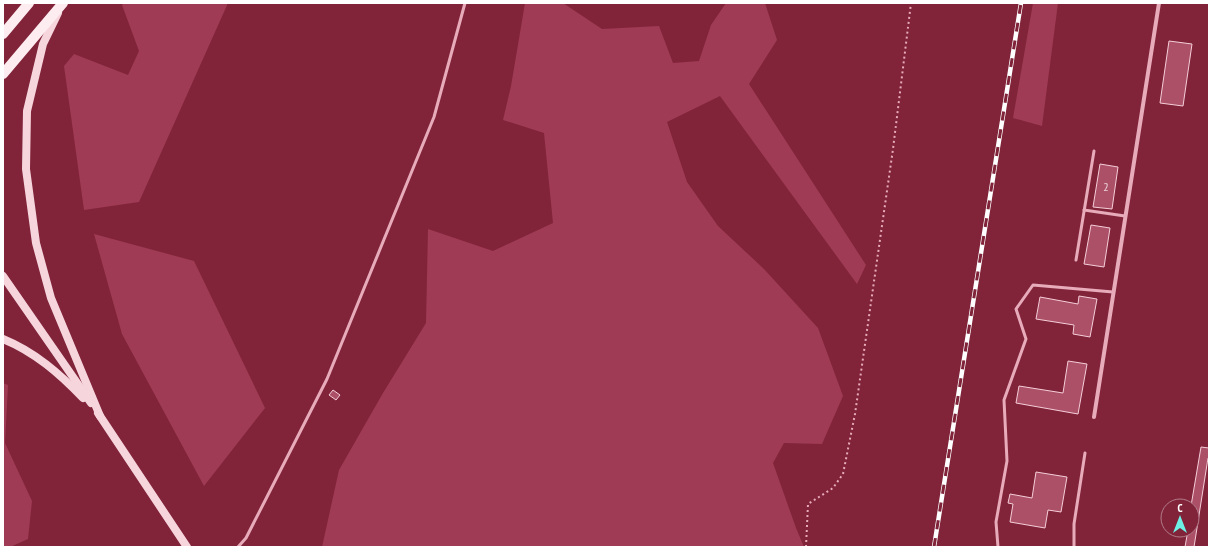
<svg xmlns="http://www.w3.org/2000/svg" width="1212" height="550" font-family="'PT Sans Narrow',sans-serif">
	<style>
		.green { fill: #9f3b54 }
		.building { fill: #ac5068; stroke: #f5ced8 }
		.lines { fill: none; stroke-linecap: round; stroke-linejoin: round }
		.path { stroke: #e7abba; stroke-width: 2; stroke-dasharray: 2 3; stroke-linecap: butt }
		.lane { stroke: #e7abba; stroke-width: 3 }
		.street { stroke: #e7abba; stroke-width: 4 }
		.secondary { stroke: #f6d5dd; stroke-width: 8 }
		.primary { stroke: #fdecf0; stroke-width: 10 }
		.rail-casing { stroke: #fff; stroke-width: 4.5 }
		.rail { stroke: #81243a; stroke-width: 3; stroke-dasharray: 9; stroke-linecap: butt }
		.labels { text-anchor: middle; stroke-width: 3; stroke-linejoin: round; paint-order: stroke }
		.number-label { font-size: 12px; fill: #ead3d9 }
	</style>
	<rect width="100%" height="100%" fill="#81243a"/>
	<g class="green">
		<path d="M124,3H228L139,202L84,210L64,66L74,54L128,75L139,51L122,5Z"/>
		<path d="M525,3H563L602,29L659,26L673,63L699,61L711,25L726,3H765L777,40L749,84L866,265L857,284L720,96L667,122L687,182L718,226L764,269L818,328L843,396L822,444L784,443L773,463L796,528L804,547H322L339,470L383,393L426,323L428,229L493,251L553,223L544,133L503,120L511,86Z"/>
		<path d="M1033,3H1058L1042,126L1013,118Z"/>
		<path d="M94,234L194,261L265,408L204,486L122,334Z"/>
		<path d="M3,383L8,385L5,443L32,501L28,539L10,547H3Z"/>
	</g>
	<g class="building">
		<path d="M1169,41L1192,44L1183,106L1160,103Z"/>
		<path d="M1100,164L1118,167L1112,209L1093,207Z"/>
		<path d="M1091,225L1110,228L1104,267L1084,264Z"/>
		<path d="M1079,296L1097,299L1090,337L1073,334L1074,325L1036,319L1040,297L1078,304Z"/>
		<path d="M1068,361L1087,364L1078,414L1016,403L1019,386L1063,393Z"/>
		<path d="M333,390L340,395L336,400L329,395Z"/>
		<path d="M1201,447L1209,448V458H1208L1194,547H1185L1188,530H1192L1191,506Z"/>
		<path d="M1036,472L1067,477L1061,512L1048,510L1045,528L1010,522L1013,504L1008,503L1010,494L1032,498Z"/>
	</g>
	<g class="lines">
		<path class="path" d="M806,547L808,504L833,488L843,474L855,414L893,149L911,3"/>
		<g class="lane">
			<path d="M1084,210L1125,216"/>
			<path d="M1076,260L1094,151"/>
			<path d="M238,547L246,538L327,379L434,117L465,3"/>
			<path d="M998,547L996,522L1007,461L1004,400L1026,339L1016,309L1033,285L1113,292"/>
			<path d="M1074,547V524L1085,453"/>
		</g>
		<path class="street" d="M1094,417L1159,3"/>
		<g class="secondary">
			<path d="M58,13L43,44L27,111L26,169L36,243L51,298L100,416"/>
			<path d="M3,276L91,403"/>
			<path d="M3,339C35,352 60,374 83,398"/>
			<path d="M98,413L187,547"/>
		</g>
		<g class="primary">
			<path d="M3,34L29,3"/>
			<path d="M3,74L63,3"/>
		</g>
		<defs>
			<path id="rail" d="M934,547L1021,3"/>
		</defs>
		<use href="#rail" class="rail-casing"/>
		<use href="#rail" class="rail"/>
	</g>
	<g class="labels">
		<g class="number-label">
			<text x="1106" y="191">2</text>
		</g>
	</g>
	<rect width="1212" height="550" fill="none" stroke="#ffffff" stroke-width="8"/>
	<g transform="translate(1180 518)"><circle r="19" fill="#81243a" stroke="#b37c89"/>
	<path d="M0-3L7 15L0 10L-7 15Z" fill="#6ef1e5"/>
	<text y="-6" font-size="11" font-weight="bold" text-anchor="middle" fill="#ffffff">С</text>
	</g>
</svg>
